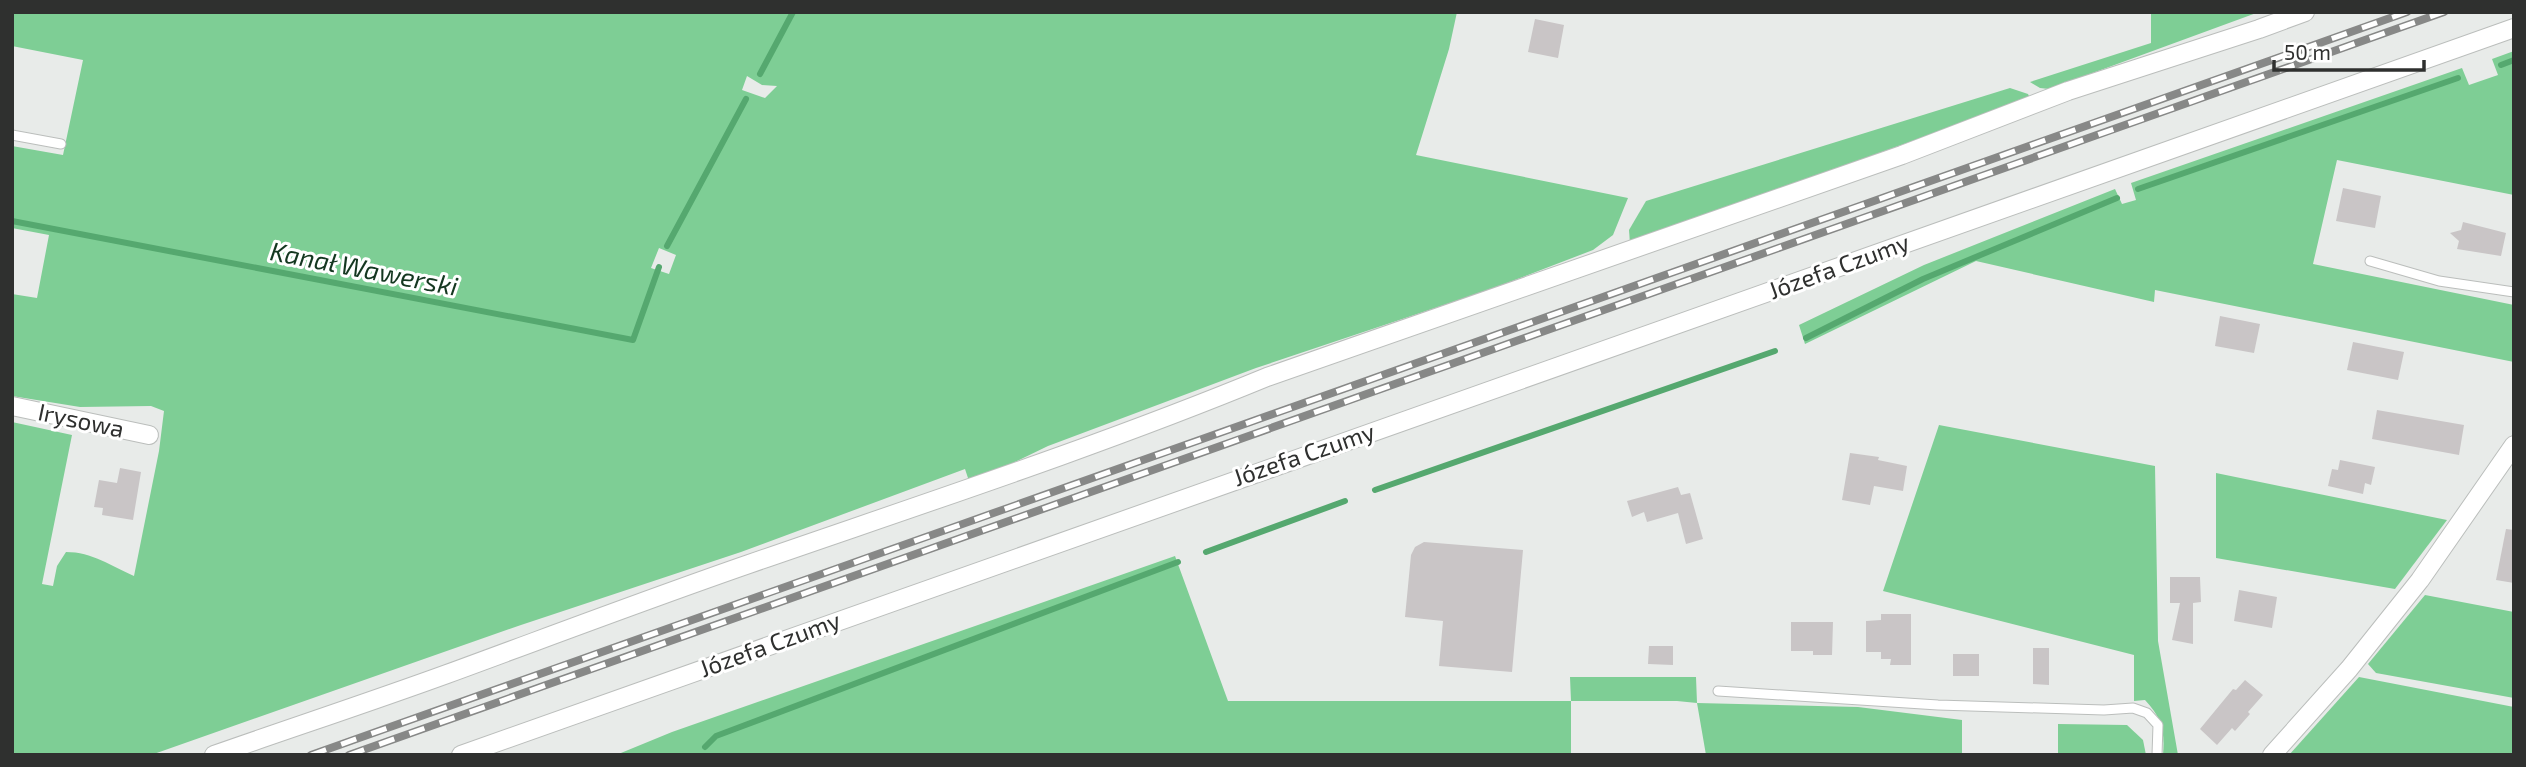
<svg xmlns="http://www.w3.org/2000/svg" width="2526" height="767" font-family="'Exo 2',sans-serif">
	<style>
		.green { fill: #7ece95; fill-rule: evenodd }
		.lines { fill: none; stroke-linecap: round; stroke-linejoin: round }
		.stream { stroke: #55a86f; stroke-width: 6 }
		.building { fill: #c9c5c6 }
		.service-casing { stroke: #bbbebc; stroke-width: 11 }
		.minor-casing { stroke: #bbbebc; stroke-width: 20 }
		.service { stroke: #fff; stroke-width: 9 }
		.minor { stroke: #fff; stroke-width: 18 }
		.rail-casing { stroke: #878887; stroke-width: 8 }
		.rail { stroke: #fff; stroke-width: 5; stroke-dasharray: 16; stroke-linecap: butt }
		.labels { text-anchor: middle; stroke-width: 6; stroke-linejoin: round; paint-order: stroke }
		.street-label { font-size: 24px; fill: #2f302f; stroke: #fff }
		.water-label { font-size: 26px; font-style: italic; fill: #143720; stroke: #fff }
	</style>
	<rect width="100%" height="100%" fill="#e8ebe9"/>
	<g class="green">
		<path d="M12,12H1457L1449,49L1416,155L1628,198L1613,235L1593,250L1489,290L1256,368L1048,446L970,484L965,469L741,552L521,625L151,755H12V422L72,435L42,584L53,586L57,566L66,552C92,552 111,566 134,576L159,451L164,411L151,406L80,407L12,396V294L37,298L49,235L12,228V146L63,155L83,60L12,46ZM747,76L762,85L777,86L765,98L742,90ZM659,248L676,255L669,274L651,268Z"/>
		<path d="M2151,12H2259L2049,89L2040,88L2030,82L2151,43Z"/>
		<path d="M2514,51V195L2337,160L2313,264L2514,305V362L2155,290L2154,302L1976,261L1805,344L1799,325L1924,265L2115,189L2122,204L2136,200L2131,183L2462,68L2469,85L2498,75L2492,59Z"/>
		<path d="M2010,88L2028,94L2030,98L1630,244L1629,230L1646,201Z"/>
		<path d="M1939,425L2155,466L2158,641L2178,755H2163C2165,731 2162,718 2145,700L2134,701V655L1883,591Z"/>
		<path d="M2216,473L2447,520L2395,589L2216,558Z"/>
		<path d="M1175,556L1228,701H1571L1570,677H1696L1697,703L1858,707L1962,720V755H1706L1697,703L1677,701H1571V753L1535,755H616L672,732Z"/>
		<path d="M2425,595L2514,612V698L2376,673L2368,664Z"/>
		<path d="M2359,677L2514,707V755H2289Z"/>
		<path d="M2058,724L2127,725L2143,740L2146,755H2058Z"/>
	</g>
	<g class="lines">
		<g class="stream">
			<path d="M2501,65L2514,60"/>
			<path d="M760,74L793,12"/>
			<path d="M2138,189L2458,78"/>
			<path d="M12,221L633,340L659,267"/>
			<path d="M667,246L746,99"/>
			<path d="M1806,338L1923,279L2117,198"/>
			<path d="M1375,490L1775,351"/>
			<path d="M1206,552L1345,501"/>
			<path d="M705,747L716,736L1178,562"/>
		</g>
	</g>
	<g class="building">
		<path d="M1535,19L1564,25L1558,58L1528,52Z"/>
		<path d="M2343,188L2381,196L2375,228L2336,221Z"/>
		<path d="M2463,222L2506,233L2501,256L2457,249L2459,241L2450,233L2461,230Z"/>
		<path d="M2220,316L2260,324L2254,353L2215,346Z"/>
		<path d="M2353,342L2404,352L2398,380L2347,370Z"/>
		<path d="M2377,410L2464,425L2459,455L2372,439Z"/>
		<path d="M1850,453L1879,457L1878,460L1907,466L1903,491L1874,486L1870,505L1842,500Z"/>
		<path d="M2340,460L2375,467L2371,485L2365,483L2363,494L2328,486L2332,469L2338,470Z"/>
		<path d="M120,468L141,472L133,520L102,515L103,508L94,507L99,480L117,483Z"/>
		<path d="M1678,487L1681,495L1690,493L1703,539L1686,544L1678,513L1647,522L1644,512L1632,517L1627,501Z"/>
		<path d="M2506,529L2514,530V583L2496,580Z"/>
		<path d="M1424,542L1523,550L1512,672L1439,666L1443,621L1405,617L1411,555L1415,547Z"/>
		<path d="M2170,577H2200L2201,602L2193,603V644L2172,640L2180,603H2170Z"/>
		<path d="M2239,590L2277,597L2272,628L2234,621Z"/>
		<path d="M1881,614H1911V665H1890L1891,659H1881V652H1866V621L1881,620Z"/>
		<path d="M1791,622H1833L1832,655H1813V651H1791Z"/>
		<path d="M1649,646H1673V665L1648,664Z"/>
		<path d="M2033,648H2049V685L2033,684Z"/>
		<rect x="1953" y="654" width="26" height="22"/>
		<path d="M2245,680L2263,695L2248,712L2250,714L2235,731L2232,728L2217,745L2200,729L2233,689L2236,690Z"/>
	</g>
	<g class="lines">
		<defs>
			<g id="service">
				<path d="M12,135L61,144"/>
				<path d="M2370,261L2439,281L2514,292"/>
				<path d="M1718,691L1938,705L2104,710L2133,708L2147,713L2158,725L2157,755"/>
			</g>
			<g id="minor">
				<path d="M12,406L149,435"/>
				<path d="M214,755C291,728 370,702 447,674C548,637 648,599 749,564C922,504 1097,447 1267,377L1902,155L2068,91L2259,29L2305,12"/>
				<path d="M461,755L2514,28"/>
				<path d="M2272,755L2349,669L2420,580L2514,445"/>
			</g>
		</defs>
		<use href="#service" class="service-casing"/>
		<use href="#minor" class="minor-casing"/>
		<use href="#service" class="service"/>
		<use href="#minor" class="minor"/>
		<defs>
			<g id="rail">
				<path d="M311,755L2407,12"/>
				<path d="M349,755L2444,12"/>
			</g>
		</defs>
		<use href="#rail" class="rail-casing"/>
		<use href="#rail" class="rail"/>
	</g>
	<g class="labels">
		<g class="street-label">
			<text transform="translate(1839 267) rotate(-20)" y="8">Józefa Czumy</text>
			<text transform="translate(81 421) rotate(12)" y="8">Irysowa</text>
			<text transform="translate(1304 455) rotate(-19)" y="8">Józefa Czumy</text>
			<text transform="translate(770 645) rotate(-20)" y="8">Józefa Czumy</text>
		</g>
		<g class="water-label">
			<text transform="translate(364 269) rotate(11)" y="9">Kanał Wawerski</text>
		</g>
	</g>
	<rect width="2526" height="767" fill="none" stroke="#2f302f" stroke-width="28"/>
	<path d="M2274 60v10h150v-10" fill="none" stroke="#2f302f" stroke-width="3.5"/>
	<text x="2284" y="60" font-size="21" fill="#2f302f" stroke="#ffffff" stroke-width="5" paint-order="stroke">50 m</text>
</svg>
